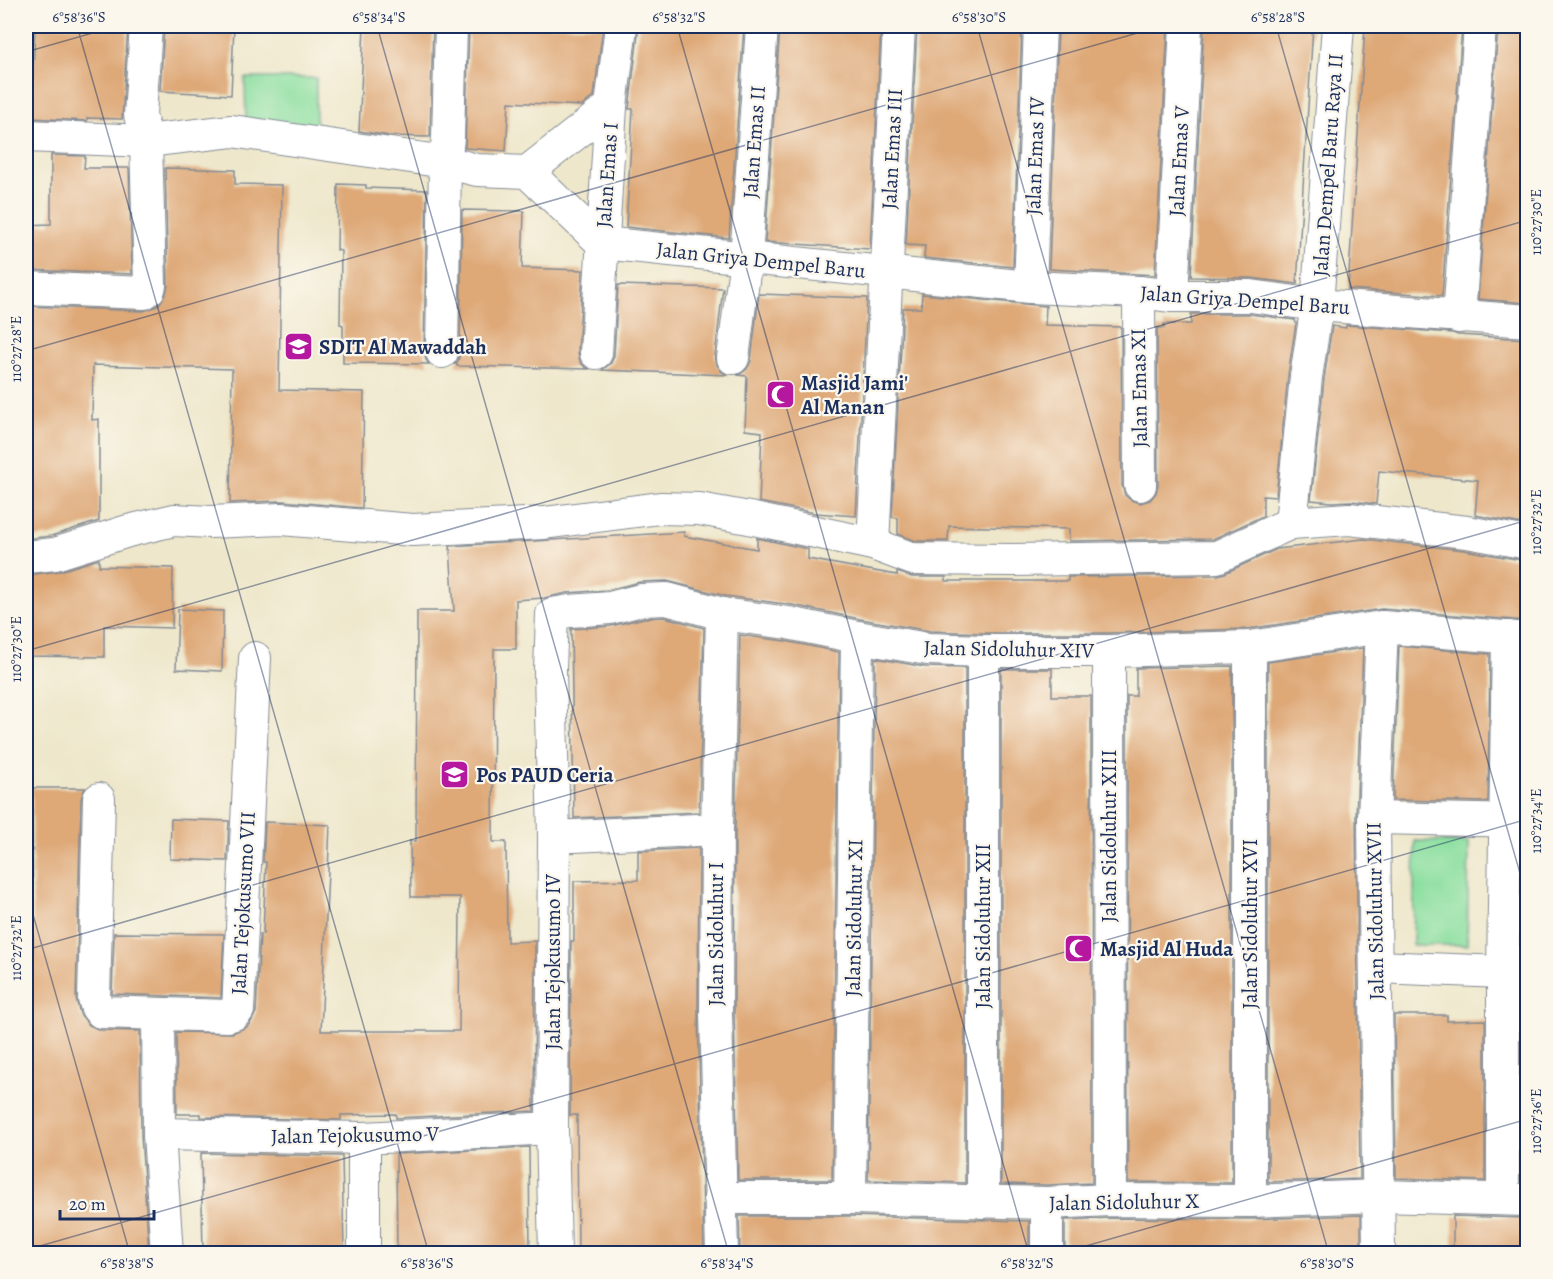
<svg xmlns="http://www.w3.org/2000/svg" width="1553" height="1279" font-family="Alegreya,serif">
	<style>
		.green { fill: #8cdfa0; stroke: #54877f; stroke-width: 1.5 }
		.building { fill: #dea877 }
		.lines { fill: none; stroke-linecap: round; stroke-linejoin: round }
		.street-casing { stroke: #848b94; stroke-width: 34 }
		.street { stroke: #fff; stroke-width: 32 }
		.ticks { fill: none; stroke: #1b2f5e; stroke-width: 1.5; stroke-opacity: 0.45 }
		.labels { text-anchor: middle; stroke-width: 4.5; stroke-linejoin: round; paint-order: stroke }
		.street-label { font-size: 21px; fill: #1b2f5e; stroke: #fbf7ec }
		.poi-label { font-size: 21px; font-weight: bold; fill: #1b2f5e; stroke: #fbf7ec; text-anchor: start }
		.neatline { fill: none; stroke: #1b2f5e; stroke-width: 2 }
		.ticks-label { font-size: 15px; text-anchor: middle; fill: #1b2f5e }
	</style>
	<rect width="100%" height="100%" fill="#fbf7ec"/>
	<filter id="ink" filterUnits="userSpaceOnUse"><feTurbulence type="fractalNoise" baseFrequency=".0167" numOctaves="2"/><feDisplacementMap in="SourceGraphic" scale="12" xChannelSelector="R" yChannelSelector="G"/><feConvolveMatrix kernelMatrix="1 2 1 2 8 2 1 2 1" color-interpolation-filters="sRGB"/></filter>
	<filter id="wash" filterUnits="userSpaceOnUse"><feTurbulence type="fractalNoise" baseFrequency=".008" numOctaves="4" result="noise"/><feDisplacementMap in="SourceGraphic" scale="24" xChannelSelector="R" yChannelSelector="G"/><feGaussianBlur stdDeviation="1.35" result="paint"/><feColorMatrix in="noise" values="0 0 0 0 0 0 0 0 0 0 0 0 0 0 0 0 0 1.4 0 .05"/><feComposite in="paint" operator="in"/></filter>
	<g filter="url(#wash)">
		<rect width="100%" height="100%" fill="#eee7cb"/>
		<g class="green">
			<path d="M245,78H316V126H246Z"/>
			<path d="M1415,841L1469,842L1467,945H1413Z"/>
		</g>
		<g id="blocks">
			<g class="building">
				<path d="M35,26H128L122,119L87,118V121L31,118Z"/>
				<path d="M164,26H234L231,95L160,91Z"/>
				<path d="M364,26H433L430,137L389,136L359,131Z"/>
				<path d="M469,26H603L594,96L582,106L509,102L506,151L465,148Z"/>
				<path d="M639,26H744L729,238L626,227L633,109H629Z"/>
				<path d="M780,26H881L870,249L765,242Z"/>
				<path d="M917,26H1022L1013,267L924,258L925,246L906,245Z"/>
				<path d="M1058,26H1168L1155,275L1049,269Z"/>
				<path d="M1204,26H1313L1297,284L1251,278L1191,277Z"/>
				<path d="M1365,26H1462L1442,296L1348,289Z"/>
				<path d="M1498,26H1527V303L1478,299Z"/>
				<path d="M51,155L85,156L84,168H129L132,274L26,270V225L51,224Z"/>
				<path d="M165,168L235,170V184L282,185L279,390L364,392L362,508L282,501L230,503L232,369L93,365L92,420L99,419V521L51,536L26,539V306L143,311L155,307L160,303L166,293L168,285Z"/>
				<path d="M338,184L366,185V188L427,190L424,352L426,360L429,364L343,363V325L340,324L341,251L337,250Z"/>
				<path d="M462,210L524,211L522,268L583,270L578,352L580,362L586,368L590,369L457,366V364H454L458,361L460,352Z"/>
				<path d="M618,285L723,288L715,356L717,365L722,372L728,375L602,370L611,363L614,355Z"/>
				<path d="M759,294L867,298L856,516L815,513L759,502L762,432L745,430L747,376L737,375L740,374L747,369L751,361Z"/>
				<path d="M922,294L1046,306L1045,325L1121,327L1122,485L1125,495L1131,500L1140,503L1150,500L1156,493L1158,485L1157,328H1164V324H1191V314H1250L1295,320L1296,323L1288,375L1276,497L1263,496V516L1213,539L1069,541V529L949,526L948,541H916L898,534V518L892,517L903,308H921Z"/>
				<path d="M1346,325L1453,333L1458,335L1527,339V525L1475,515L1478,480L1379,471L1376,504L1351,501L1332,502L1311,500L1324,379L1332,326L1346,328Z"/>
				<path d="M684,532V536L757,549V538L808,549V559L897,575V572L912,577H946V581H1068V577L1218,575L1225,573L1277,549L1363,539L1464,550L1527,561V621L1382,609L1248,629L1109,633H983L930,631L860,619L792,605L726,596L667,581L640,582L607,590L567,593L544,598L516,600V649H494L493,842H506L507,942L535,941L534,1111L396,1118V1114L341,1115V1120L201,1117V1114H177L176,1032L232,1033L247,1027L251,1022L256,1012L260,934H263L266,862H263L265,822L330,825L321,1031H459L460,897H411L410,841H416L417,611H454L450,546Z"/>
				<path d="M99,559V566L173,568L172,628L104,626V657L26,656V575L60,571Z"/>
				<path d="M178,609L223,611L222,671L176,669Z"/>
				<path d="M665,617L704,628L699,812L574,818L571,629L611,626L644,618Z"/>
				<path d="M740,635L785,641L839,652L832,1180H738L734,1013L735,829Z"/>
				<path d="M1399,646L1490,654L1488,802L1393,800Z"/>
				<path d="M1363,648L1356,818L1360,1179L1268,1182V662Z"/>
				<path d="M1526,657H1527V803H1524Z"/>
				<path d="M875,658L925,667L965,668V1183L868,1180Z"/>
				<path d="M1232,666V1183L1128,1182L1127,696H1136V668Z"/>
				<path d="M1001,669H1052V696H1091L1092,1183L1047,1185L1001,1184Z"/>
				<path d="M32,788H85L81,799L76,999L80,1014L89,1025L100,1030L140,1031L141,1135L149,1254H26V969H33Z"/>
				<path d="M171,819L229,821L227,861L170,859Z"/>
				<path d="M699,848L698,1013L704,1254H578L577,1115H570L571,941H574V881L638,880V851Z"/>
				<path d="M114,933L224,934L221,998L112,994Z"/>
				<path d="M1394,1015H1447V1021L1485,1020V1181L1396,1178Z"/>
				<rect x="1521" y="1020" width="6" height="162"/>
				<path d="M529,1147L530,1254H397L396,1154Z"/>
				<path d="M201,1153L342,1156L344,1254H203Z"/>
				<path d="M1361,1215V1254H1065V1220L1110,1218L1250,1219Z"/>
				<path d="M739,1216H850L1029,1221V1254H740Z"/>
				<path d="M1453,1216L1527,1218V1254H1453Z"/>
			</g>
		</g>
	</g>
	<g filter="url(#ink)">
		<use href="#blocks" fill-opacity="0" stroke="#848b94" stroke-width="1.5"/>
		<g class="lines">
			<defs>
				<g id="street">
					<path d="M26,136L146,141L232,131L445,162L477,170L527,172L602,243L1030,287L1139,292L1172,296H1251L1317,305L1528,321"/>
					<path d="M527,172L611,106"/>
					<path d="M1030,287L1040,26"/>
					<path d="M26,288L144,293L149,289L150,285L146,141L140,115L146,26"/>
					<path d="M1139,292L1140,485"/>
					<path d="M1172,296L1186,26"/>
					<path d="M1459,317L1480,26"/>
					<path d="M442,352L445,162L448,138L451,26"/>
					<path d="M596,353L611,106L621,26"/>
					<path d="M733,358L746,258L762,26"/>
					<path d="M1291,523L1306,377L1317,305L1338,26"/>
					<path d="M873,544L899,26"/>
					<path d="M26,557L55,554L128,531L174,520L210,522L281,519L413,530L544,523L660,508L699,509L749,518L873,544L913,559L1012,560L1217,557L1291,523L1349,519L1467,532L1528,543"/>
					<path d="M1250,647V1201"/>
					<path d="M1109,651L1110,1200"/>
					<path d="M99,799L94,999L97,1008L101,1012L227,1016L234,1014L238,1010L255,658"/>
					<path d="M1374,818L1526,821"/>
					<path d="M554,837L717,829"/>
					<path d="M1376,967L1528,973"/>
					<path d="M158,1014L159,1134L167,1254"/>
					<path d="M159,1134L364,1138L552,1128"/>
					<path d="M364,1138V1254"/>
					<path d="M720,1198H850L1047,1203L1110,1200L1250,1201L1378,1196L1528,1200"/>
					<path d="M850,1198L857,637"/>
					<path d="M1503,1199V972L1508,637"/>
					<path d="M983,1202V651"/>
					<path d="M1047,1203V1254"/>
					<path d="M555,1254L552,1128L554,837L550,670L552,614L570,611L610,608L641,600L667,599L722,614L788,623L857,637L928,649L983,651H1109L1250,647L1382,627L1528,639"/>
					<path d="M722,1254L716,1013L717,829L722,614"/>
					<path d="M1379,1254L1374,818L1382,627"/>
				</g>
			</defs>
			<use href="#street" class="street-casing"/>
			<use href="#street" class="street"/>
		</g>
	</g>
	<path class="ticks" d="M77,26L429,1254M377,26L729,1254M677,26L1029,1254M977,26L1329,1254M1276,26L1528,901M26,52L117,26M26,351L1162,26M26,651L1528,220M26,890L130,1254M26,950L1528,520M26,1250L1528,819M1058,1254L1528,1119"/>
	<defs>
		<symbol id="school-square" viewBox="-11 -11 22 22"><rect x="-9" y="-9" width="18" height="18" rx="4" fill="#b5179e" stroke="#fbf7ec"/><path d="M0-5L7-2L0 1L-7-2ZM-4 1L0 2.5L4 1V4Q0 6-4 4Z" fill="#fff"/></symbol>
		<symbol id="mosque-square" viewBox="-11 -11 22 22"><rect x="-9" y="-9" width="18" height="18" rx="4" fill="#b5179e" stroke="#fbf7ec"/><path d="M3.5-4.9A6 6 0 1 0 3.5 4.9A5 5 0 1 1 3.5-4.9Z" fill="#fff"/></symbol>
	</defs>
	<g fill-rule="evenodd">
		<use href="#school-square" x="282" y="330" width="33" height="33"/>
		<use href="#mosque-square" x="764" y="378" width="33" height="33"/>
		<use href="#school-square" x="438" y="758" width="33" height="33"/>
		<use href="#mosque-square" x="1062" y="932" width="33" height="33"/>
	</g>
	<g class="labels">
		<g class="street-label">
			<text transform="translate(754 142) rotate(-86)" y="7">Jalan Emas II</text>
			<text transform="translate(892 149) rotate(-87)" y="7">Jalan Emas III</text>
			<text transform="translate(1035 156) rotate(-88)" y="7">Jalan Emas IV</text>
			<text transform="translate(1179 161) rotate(-87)" y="7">Jalan Emas V</text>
			<text transform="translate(1328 165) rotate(-86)" y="7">Jalan Dempel Baru Raya II</text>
			<text transform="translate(607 175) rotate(-86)" y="7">Jalan Emas I</text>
			<text transform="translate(761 260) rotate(6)" y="7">Jalan Griya Dempel Baru</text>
			<text transform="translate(1245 300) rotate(4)" y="7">Jalan Griya Dempel Baru</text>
			<text transform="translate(1139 388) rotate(-91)" y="7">Jalan Emas XI</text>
			<text transform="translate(1009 649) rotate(1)" y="7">Jalan Sidoluhur XIV</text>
			<text transform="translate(1109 836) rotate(-90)" y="7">Jalan Sidoluhur XIII</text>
			<text transform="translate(243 903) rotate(-87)" y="7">Jalan Tejokusumo VII</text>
			<text transform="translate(1375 911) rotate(-91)" y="7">Jalan Sidoluhur XVII</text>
			<text transform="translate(854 918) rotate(-89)" y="7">Jalan Sidoluhur XI</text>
			<text transform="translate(1250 924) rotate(-90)" y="7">Jalan Sidoluhur XVI</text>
			<text transform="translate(983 926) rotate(-90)" y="7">Jalan Sidoluhur XII</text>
			<text transform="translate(716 934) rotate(-90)" y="7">Jalan Sidoluhur I</text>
			<text transform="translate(553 962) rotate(-90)" y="7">Jalan Tejokusumo IV</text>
			<text transform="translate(355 1135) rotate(-1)" y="7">Jalan Tejokusumo V</text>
			<text transform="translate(1124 1202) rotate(-1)" y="7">Jalan Sidoluhur X</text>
		</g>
		<g class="poi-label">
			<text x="319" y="354">SDIT Al Mawaddah</text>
			<text x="801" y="390">Masjid Jami'<tspan x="801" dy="24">Al Manan</tspan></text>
			<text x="476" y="782">Pos PAUD Ceria</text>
			<text x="1100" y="956">Masjid Al Huda</text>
		</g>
	</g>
	<rect width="1553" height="1279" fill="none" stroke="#fbf7ec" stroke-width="66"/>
	<path d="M60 1210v9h94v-9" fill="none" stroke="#1b2f5e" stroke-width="3"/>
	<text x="69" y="1210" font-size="18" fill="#1b2f5e" stroke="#fbf7ec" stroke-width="4.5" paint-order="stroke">20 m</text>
	<rect x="33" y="33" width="1487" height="1213" class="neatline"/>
	<g class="ticks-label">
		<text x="79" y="22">6°58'36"S</text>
		<text x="379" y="22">6°58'34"S</text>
		<text x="679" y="22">6°58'32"S</text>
		<text x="979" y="22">6°58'30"S</text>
		<text x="1278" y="22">6°58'28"S</text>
		<text transform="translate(1536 222) rotate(-90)" y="5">110°27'30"E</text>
		<text transform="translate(16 349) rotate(-90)" y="5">110°27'28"E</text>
		<text transform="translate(1536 522) rotate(-90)" y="5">110°27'32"E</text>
		<text transform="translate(16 649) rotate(-90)" y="5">110°27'30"E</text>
		<text transform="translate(1536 821) rotate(-90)" y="5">110°27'34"E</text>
		<text transform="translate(16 948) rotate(-90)" y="5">110°27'32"E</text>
		<text transform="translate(1536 1121) rotate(-90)" y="5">110°27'36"E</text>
		<text x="127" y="1268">6°58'38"S</text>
		<text x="427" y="1268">6°58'36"S</text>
		<text x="727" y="1268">6°58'34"S</text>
		<text x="1027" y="1268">6°58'32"S</text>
		<text x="1327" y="1268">6°58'30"S</text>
	</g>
</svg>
